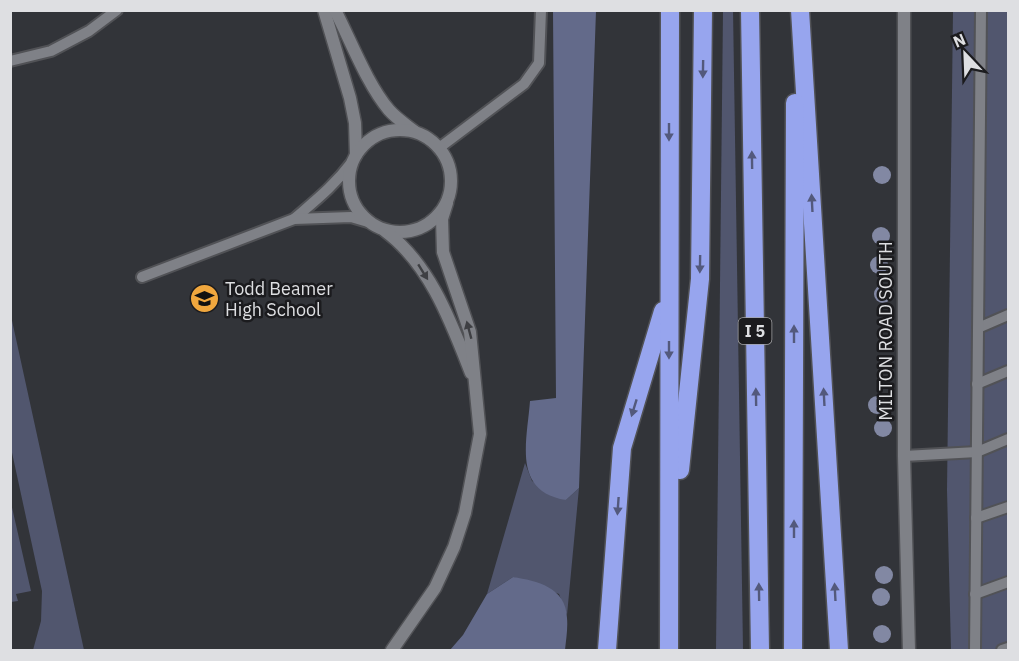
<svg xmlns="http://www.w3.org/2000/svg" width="1019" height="661" font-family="'IBM Plex Sans',sans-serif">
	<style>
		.green { fill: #51566e }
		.forest { fill: #636a8a }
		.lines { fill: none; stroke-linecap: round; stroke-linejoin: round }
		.service-casing { stroke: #515256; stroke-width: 14 }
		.tertiary-casing { stroke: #515256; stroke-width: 15 }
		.motorway-casing { stroke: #515256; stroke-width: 21 }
		.service { stroke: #7f8187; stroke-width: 10 }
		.tertiary { stroke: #7f8187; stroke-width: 12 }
		.motorway { stroke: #97a5ee; stroke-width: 18 }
		.tree { fill: #8288a3 }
		.oneway { fill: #53597c }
		.oneway2 { fill: #3e3f43 }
		.labels { text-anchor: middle; stroke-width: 5; stroke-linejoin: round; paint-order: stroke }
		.shield { fill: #1b1b1e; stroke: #a4a4a7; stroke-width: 1.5 }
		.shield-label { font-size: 16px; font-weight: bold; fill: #dedfe2 }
		.poi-label { font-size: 18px; fill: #dedfe2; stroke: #1b1b1e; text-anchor: start }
		.street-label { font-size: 18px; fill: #dedfe2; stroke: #1b1b1e }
	</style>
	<rect width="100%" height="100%" fill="#323439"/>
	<g class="green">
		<path d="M733,10L743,650H716L723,11Z"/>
		<path d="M953,11H1008V650H951L947,490Z"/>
		<path d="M10,316H11L84,650H33L41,621L42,591L11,448Z"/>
		<path d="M525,463L532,481L566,500L579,488L567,615L559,594L513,577L487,594Z"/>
		<path d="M11,503L31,591L16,594L18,601L11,602Z"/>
	</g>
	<g class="forest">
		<path d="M553,11H596L579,488L566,500C512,491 527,442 530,401L556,398Z"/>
		<path d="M513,577C537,581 566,587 567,618C568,628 566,640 565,650H450L463,635L487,594Z"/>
	</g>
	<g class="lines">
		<defs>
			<g id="service">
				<path d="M10,61L51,51L89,31L117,10"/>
				<path d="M439,148L524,84L539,63L541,10"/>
				<path d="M294,219C316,200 334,186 352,162"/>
				<path d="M142,277L294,219L351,217L368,222"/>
				<path d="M978,328L1008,315"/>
				<path d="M977,384L1008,371"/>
				<path d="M904,456L977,452L1008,439"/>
				<path d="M976,518L1008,507"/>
				<path d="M975,594L1008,582"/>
				<path d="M975,650L981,10"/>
				<path d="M1002,650L1008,648"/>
			</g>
			<g id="tertiary">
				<path d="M324,10L350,98L355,123L356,155"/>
				<path d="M335,10C351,41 367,84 389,110C396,118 405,124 414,131"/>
				<path d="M904,10V456L909,650"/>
				<circle cx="400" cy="181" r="51"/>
				<path d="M385,231C430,264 451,322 471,373"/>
				<path d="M392,650L435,588L454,547L465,513L480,434L470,332L443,252L442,219L447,203"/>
			</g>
			<g id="motorway">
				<path d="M750,10L760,650"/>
				<path d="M800,10L839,650"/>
				<path d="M680,470L700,279L703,10"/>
				<path d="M607,650L622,448L663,311"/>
				<path d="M669,650L670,10"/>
				<path d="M793,650L795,103"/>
			</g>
		</defs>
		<use href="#service" class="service-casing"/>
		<use href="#tertiary" class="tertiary-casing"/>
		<use href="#motorway" class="motorway-casing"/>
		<use href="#service" class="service"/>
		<use href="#tertiary" class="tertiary"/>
		<use href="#motorway" class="motorway"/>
	</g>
	<g class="tree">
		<circle cx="882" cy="175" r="9"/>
		<circle cx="881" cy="236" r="9"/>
		<circle cx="879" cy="265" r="9"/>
		<circle cx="883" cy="294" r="9"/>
		<circle cx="877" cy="405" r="9"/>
		<circle cx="883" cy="428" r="9"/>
		<circle cx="884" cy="575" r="9"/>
		<circle cx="881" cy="597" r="9"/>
		<circle cx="882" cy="634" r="9"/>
	</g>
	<defs><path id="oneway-solid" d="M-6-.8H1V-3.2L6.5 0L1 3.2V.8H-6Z" transform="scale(1.5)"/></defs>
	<g class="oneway">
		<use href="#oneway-solid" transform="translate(703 69) rotate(91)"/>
		<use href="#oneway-solid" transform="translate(669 132) rotate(90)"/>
		<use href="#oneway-solid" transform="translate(752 160) rotate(-91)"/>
		<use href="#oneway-solid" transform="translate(812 203) rotate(-93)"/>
		<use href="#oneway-solid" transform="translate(700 264) rotate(91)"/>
		<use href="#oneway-solid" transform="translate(794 334) rotate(-90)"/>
		<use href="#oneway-solid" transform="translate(669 350) rotate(90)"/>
		<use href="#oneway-solid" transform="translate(756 397) rotate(-91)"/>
		<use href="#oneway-solid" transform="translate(824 397) rotate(-93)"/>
		<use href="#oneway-solid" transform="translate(634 408) rotate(107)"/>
		<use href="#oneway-solid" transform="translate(618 506) rotate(94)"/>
		<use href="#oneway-solid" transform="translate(794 529) rotate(-90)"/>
		<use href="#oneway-solid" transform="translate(759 592) rotate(-91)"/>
		<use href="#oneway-solid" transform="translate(835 592) rotate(-93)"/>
	</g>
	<g class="oneway2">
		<use href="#oneway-solid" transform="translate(423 272) rotate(58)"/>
		<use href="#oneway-solid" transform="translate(469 330) rotate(-105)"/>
	</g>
	<defs>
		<symbol id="school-disc" viewBox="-11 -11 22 22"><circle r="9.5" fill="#f0a73e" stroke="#1b1b1e"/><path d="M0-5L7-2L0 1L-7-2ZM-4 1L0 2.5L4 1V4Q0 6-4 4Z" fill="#111"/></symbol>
	</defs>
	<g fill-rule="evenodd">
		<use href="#school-disc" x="188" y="282" width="33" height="33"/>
	</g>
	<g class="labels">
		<rect class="shield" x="738.5" y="318" width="33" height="26" rx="4.5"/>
		<g class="shield-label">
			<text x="755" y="337">I 5</text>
		</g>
		<g class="poi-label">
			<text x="225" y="295">Todd Beamer<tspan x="225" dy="21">High School</tspan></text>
		</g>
		<g class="street-label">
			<text transform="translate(886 331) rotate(-90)" y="6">MILTON ROAD SOUTH</text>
		</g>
	</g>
	<rect width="1019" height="661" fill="none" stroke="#dedfe2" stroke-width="24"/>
	<g transform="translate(965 54) rotate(337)" stroke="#1b1b1e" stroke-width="4.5" paint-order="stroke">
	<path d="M0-4.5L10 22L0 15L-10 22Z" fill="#dedfe2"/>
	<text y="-9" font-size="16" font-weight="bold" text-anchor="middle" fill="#dedfe2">N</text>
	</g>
</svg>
